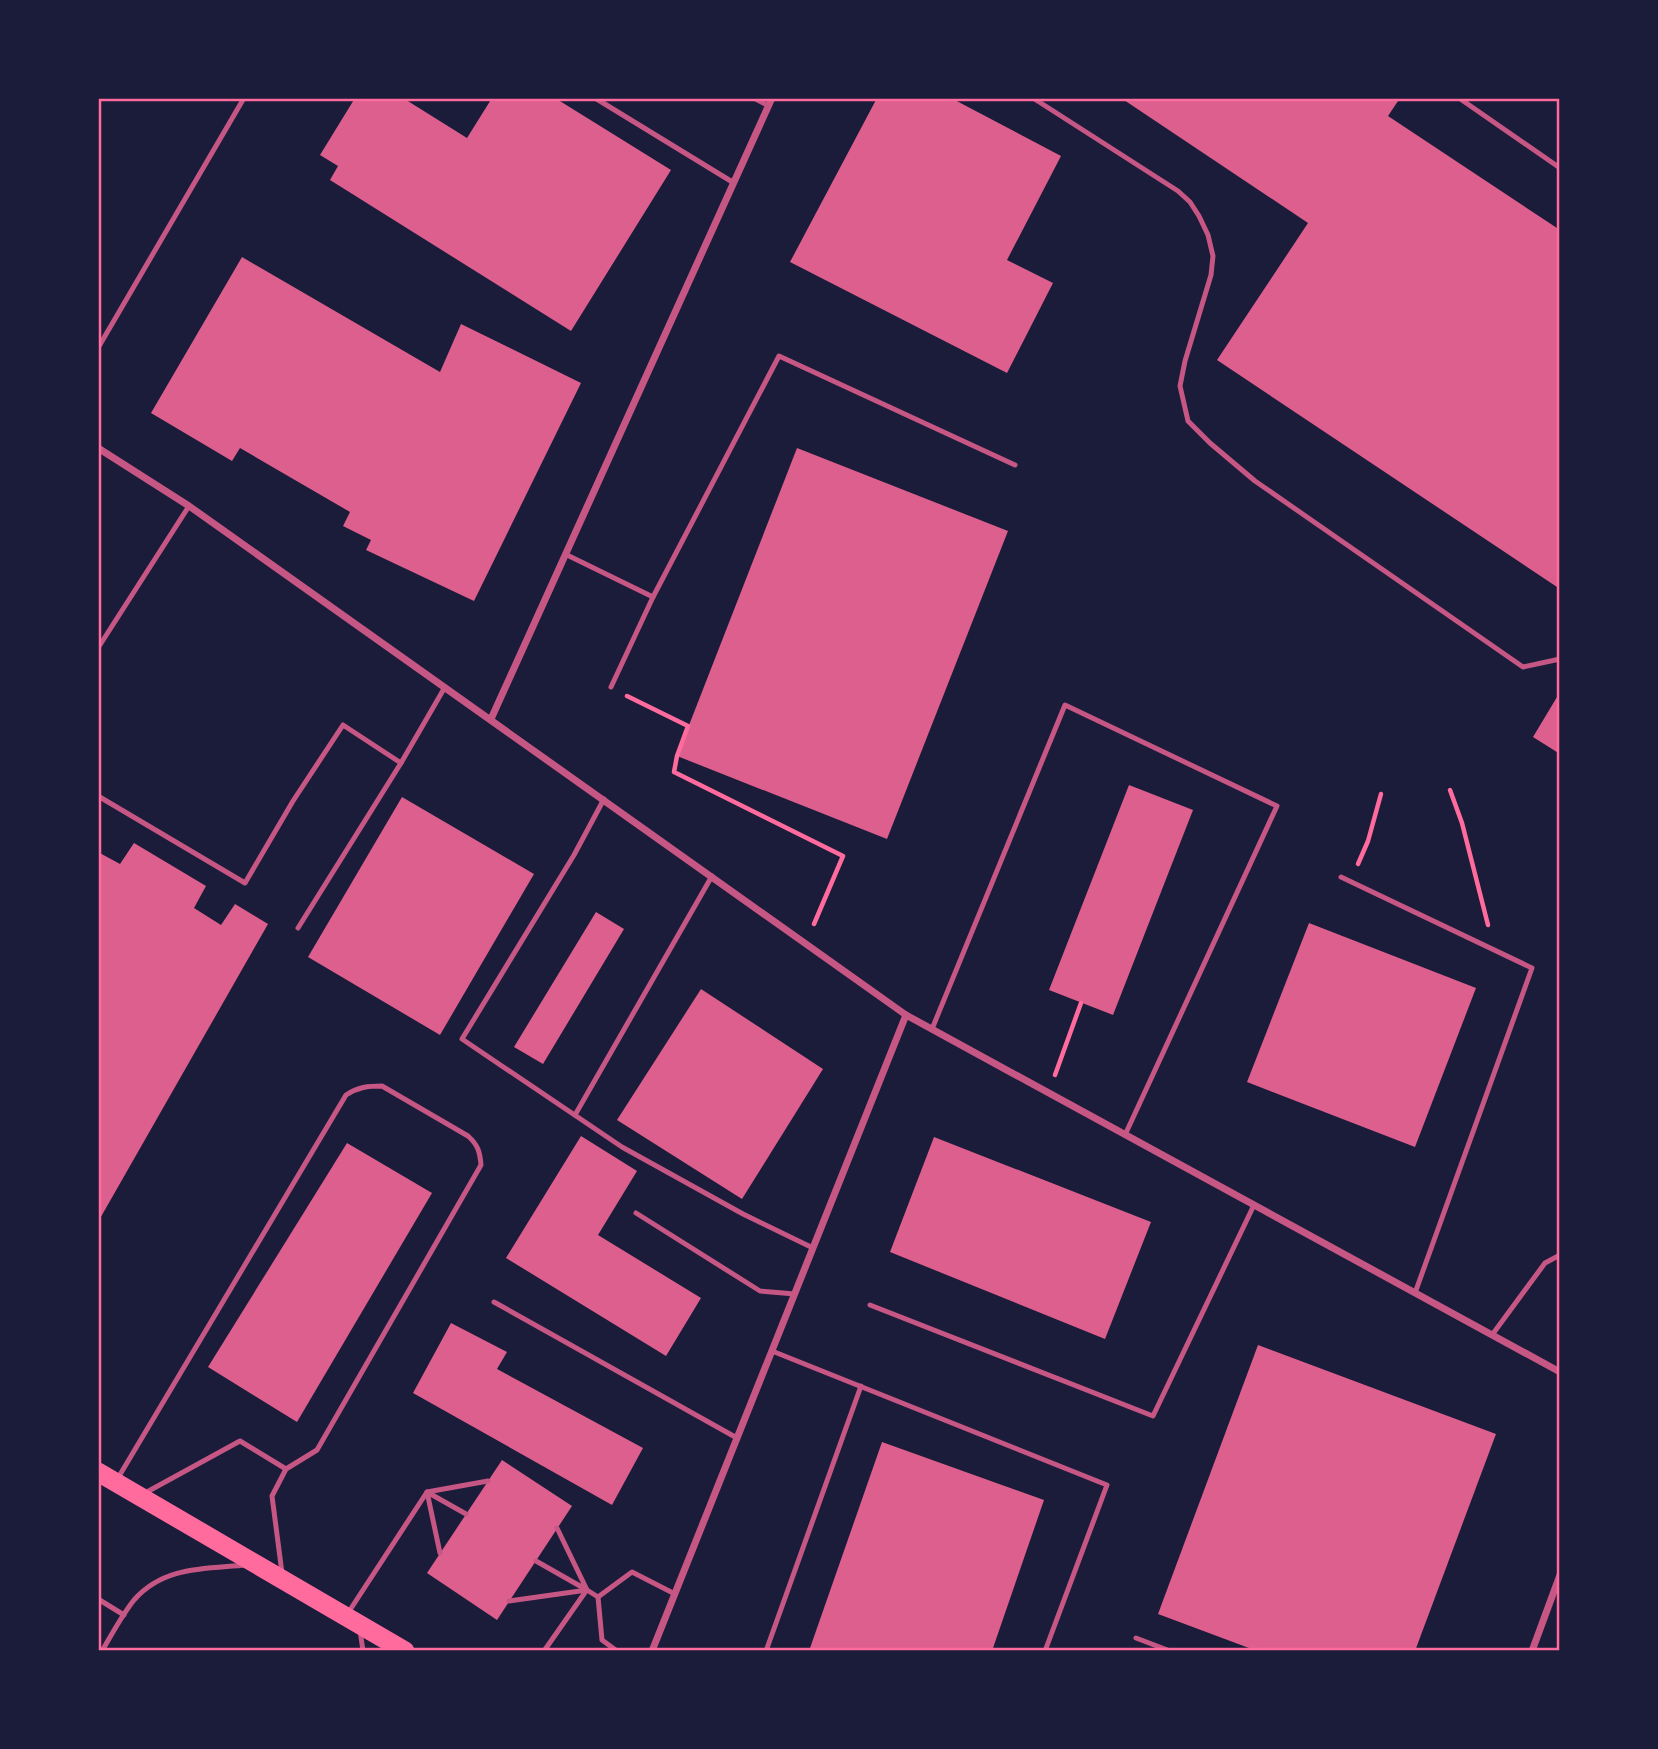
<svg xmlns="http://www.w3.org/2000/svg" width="1658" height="1749" font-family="Jost,sans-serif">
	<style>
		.building { fill: #dd5f8e }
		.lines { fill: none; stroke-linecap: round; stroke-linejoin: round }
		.path { stroke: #ff6b9d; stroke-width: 4.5 }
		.service { stroke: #c65784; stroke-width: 5 }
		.minor { stroke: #c65784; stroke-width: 7 }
		.trunk { stroke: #ff6b9d; stroke-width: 19 }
		.neatline { fill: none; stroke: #ff6b9d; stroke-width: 2.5 }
	</style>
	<rect width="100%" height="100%" fill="#1b1b3a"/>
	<g class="building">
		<path d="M355,98H403L467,138L492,98H555L671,170L571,331L330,180L338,166L320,155Z"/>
		<path d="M877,98H951L1061,156L1007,260L1053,283L1007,373L790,262Z"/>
		<path d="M1121,98H1400L1388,116L1560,230V589L1217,360L1308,223Z"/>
		<path d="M242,257L440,372L461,324L581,383L474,601L366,550L371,540L343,526L350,512L240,448L232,461L151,413Z"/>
		<path d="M797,448L1008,531L887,839L677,756Z"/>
		<path d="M1560,692V754L1533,737Z"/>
		<path d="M1129,785L1193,810L1113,1015L1049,990Z"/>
		<path d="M402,797L534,874L440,1035L308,957Z"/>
		<path d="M134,843L206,886L194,908L221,925L235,904L268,924L98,1222V852L120,864Z"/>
		<path d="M596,912L624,929L543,1064L514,1047Z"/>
		<path d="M1309,923L1476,988L1415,1147L1247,1082Z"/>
		<path d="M701,989L823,1069L742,1199L617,1120Z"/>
		<path d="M581,1136L637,1171L598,1235L701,1298L666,1356L506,1258Z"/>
		<path d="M934,1137L1151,1222L1105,1339L890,1252Z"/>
		<path d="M347,1143L432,1193L297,1422L208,1367Z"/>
		<path d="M451,1323L507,1352L497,1369L643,1448L612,1505L413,1393Z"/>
		<path d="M1258,1345L1496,1434L1415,1651H1257L1158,1614Z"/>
		<path d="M882,1442L1044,1500L992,1651H809Z"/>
		<path d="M502,1460L572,1506L497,1620L427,1573Z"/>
	</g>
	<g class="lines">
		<g class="path">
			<path d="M627,696L688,726L677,756L674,772L843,856L814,924"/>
			<path d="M1450,790L1462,823L1488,925"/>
			<path d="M1358,864L1368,841L1381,794"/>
			<path d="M1055,1075L1081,1003"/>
		</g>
		<g class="service">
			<path d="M595,98L734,183"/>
			<path d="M754,98L769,106"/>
			<path d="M1033,98L1178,191L1190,202L1199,216L1208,235L1213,256L1211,275L1185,361L1180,386L1188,421L1210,443L1255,481L1523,667L1560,659"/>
			<path d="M1459,98L1560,168"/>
			<path d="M98,348L244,98"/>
			<path d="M565,554L653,597L779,356L1015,465"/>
			<path d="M98,648L189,506"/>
			<path d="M611,687L653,597"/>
			<path d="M98,796L245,883L293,801L343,725L401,763"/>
			<path d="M604,799L574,855L462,1039L622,1147L743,1214L813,1248"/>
			<path d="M1341,877L1532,968L1415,1293"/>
			<path d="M298,928L401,763L445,687"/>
			<path d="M932,1029L1065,705L1277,806L1125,1135"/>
			<path d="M575,1115L712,876"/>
			<path d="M636,1213L760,1291L795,1294"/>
			<path d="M494,1302L737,1438"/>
			<path d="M870,1305L1153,1416L1254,1205"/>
			<path d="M1492,1335L1545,1263L1560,1255"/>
			<path d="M772,1351L1107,1485L1045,1651"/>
			<path d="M118,1478L346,1095C358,1087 368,1086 382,1086L468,1136C478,1145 480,1152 481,1165L317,1450L286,1469L272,1496L282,1573"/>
			<path d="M145,1493L240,1441L286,1469"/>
			<path d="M440,1553L427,1492L466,1514"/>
			<path d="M536,1561L587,1590L557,1528"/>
			<path d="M598,1597L602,1640L617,1651"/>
			<path d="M98,1599L124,1615"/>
			<path d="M509,1601L587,1590L598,1597L632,1572L675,1594"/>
			<path d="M348,1613L427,1492L488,1481"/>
			<path d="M360,1630L363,1651"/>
			<path d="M1136,1638L1170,1651"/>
			<path d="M102,1651C112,1634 122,1615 134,1600C164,1566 205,1569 246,1565"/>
			<path d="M544,1651L586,1591"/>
			<path d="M766,1651L861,1386"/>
		</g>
		<g class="minor">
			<path d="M98,448L189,506L906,1015L1560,1372"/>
			<path d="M491,719L772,98"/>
			<path d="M652,1651L906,1015"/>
			<path d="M1532,1651L1560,1575"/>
		</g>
		<path class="trunk" d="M98,1472L405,1651"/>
	</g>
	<rect width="1658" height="1749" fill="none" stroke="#1b1b3a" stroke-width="200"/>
	<rect x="100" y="100" width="1458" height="1549" class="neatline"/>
</svg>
